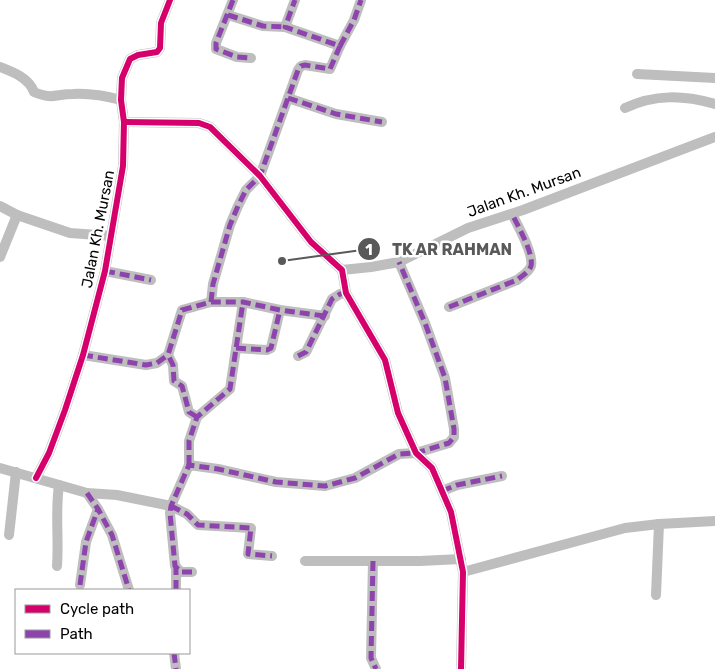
<svg xmlns="http://www.w3.org/2000/svg" width="715" height="669" font-family="Rubik,sans-serif">
	<style>
		.lines { fill: none; stroke-linecap: round; stroke-linejoin: round }
		.street { stroke: #bebebe; stroke-width: 10 }
		.quiet { stroke: #8e44ad; stroke-width: 5; stroke-dasharray: 10 5; stroke-linecap: butt }
		.cycleway-casing { stroke: #fff; stroke-width: 9 }
		.cycleway { stroke: #d6006c; stroke-width: 6 }
		.labels { text-anchor: middle; stroke-width: 5; stroke-linejoin: round; paint-order: stroke }
		.street-label { font-size: 15px; fill: #000; stroke: #fff }
		.leader { fill: none; stroke: #595959; stroke-width: 2 }
		.callout-dot { fill: #595959; stroke: #fff; stroke-width: 2 }
		.mark-label { font-size: 15px; text-anchor: middle; font-weight: bold; fill: #fff }
		.callout-label { font-size: 16px; text-anchor: middle; font-weight: bold; fill: #595959; stroke: #fff; stroke-width: 5; stroke-linejoin: round; paint-order: stroke }
	</style>
	<rect width="100%" height="100%" fill="#fff"/>
	<g class="lines">
		<g class="street">
			<path d="M233,0L216,43V49L237,57L251,58"/>
			<path d="M228,15L263,26L285,27"/>
			<path d="M340,46L354,20L361,0"/>
			<path d="M0,67C13,72 29,78 34,92C53,100 55,94 73,94C90,93 106,96 121,100"/>
			<path d="M637,74L715,78"/>
			<path d="M288,98L336,114L382,122"/>
			<path d="M625,108C655,94 683,95 715,104"/>
			<path d="M124,122L199,123L210,127L260,176L311,242L342,270L346,293L385,360L398,413L416,453L432,468L451,512L463,572L461,669"/>
			<path d="M0,206L17,215L70,233L111,236"/>
			<path d="M0,257L17,215"/>
			<path d="M342,270L371,267L399,262L468,228L523,210L715,137"/>
			<path d="M105,271L151,280"/>
			<path d="M211,302L213,284L230,225L238,206L246,190L260,176L298,70L301,66L305,65L330,69L340,46L285,27L295,0"/>
			<path d="M449,307L517,280C522,276 529,272 531,266C534,254 518,226 512,214"/>
			<path d="M236,348L267,350L271,348L280,310"/>
			<path d="M83,355L146,365L157,363L168,355"/>
			<path d="M298,356L306,352L332,299L340,294L346,293"/>
			<path d="M197,417L189,412L182,386L174,381L173,365L168,355L182,310L211,302H243L280,310L325,316"/>
			<path d="M189,465V441L197,417L230,389L243,302"/>
			<path d="M0,468L87,493L117,495L171,506L187,514L198,525L251,528L248,554L272,556"/>
			<path d="M36,478L49,453L65,410L83,355L105,271L123,166L124,122L121,100L122,78L130,59L138,55L157,52L160,48L161,23L170,0"/>
			<path d="M442,491L457,485L502,476"/>
			<path d="M87,493L98,509L112,535L129,590"/>
			<path d="M9,535L16,472"/>
			<path d="M305,561H420L461,559"/>
			<path d="M373,561L371,658L376,669"/>
			<path d="M57,566C59,537 55,513 59,485"/>
			<path d="M192,572H181L175,566L170,513L171,506L189,465L218,469L276,482L325,486L355,478L399,454L416,453L449,443L454,437V429L445,378L425,323L399,262"/>
			<path d="M463,572L625,528L659,524L715,521"/>
			<path d="M80,585L86,542L98,509"/>
			<path d="M176,590V567"/>
			<path d="M656,595L659,524"/>
			<path d="M174,653L176,669"/>
		</g>
		<g class="quiet">
			<path d="M233,0L216,43V49L237,57L251,58"/>
			<path d="M228,15L263,26L285,27"/>
			<path d="M340,46L354,20L361,0"/>
			<path d="M288,98L336,114L382,122"/>
			<path d="M105,271L151,280"/>
			<path d="M211,302L213,284L230,225L238,206L246,190L260,176L298,70L301,66L305,65L330,69L340,46L285,27L295,0"/>
			<path d="M449,307L517,280C522,276 529,272 531,266C534,254 518,226 512,214"/>
			<path d="M236,348L267,350L271,348L280,310"/>
			<path d="M83,355L146,365L157,363L168,355"/>
			<path d="M298,356L306,352L332,299L340,294L346,293"/>
			<path d="M197,417L189,412L182,386L174,381L173,365L168,355L182,310L211,302H243L280,310L325,316"/>
			<path d="M189,465V441L197,417L230,389L243,302"/>
			<path d="M442,491L457,485L502,476"/>
			<path d="M87,493L98,509L112,535L129,590"/>
			<path d="M171,506L187,514L198,525L251,528L248,554L272,556"/>
			<path d="M373,561L371,658L376,669"/>
			<path d="M192,572H181L175,566L170,513L171,506L189,465L218,469L276,482L325,486L355,478L399,454L416,453L449,443L454,437V429L445,378L425,323L399,262"/>
			<path d="M80,585L86,542L98,509"/>
			<path d="M176,590V567"/>
			<path d="M174,653L176,669"/>
		</g>
		<defs>
			<g id="cycleway">
				<path d="M124,122L199,123L210,127L260,176L311,242L342,270L346,293L385,360L398,413L416,453L432,468L451,512L463,572L461,669"/>
				<path d="M36,478L49,453L65,410L83,355L105,271L123,166L124,122L121,100L122,78L130,59L138,55L157,52L160,48L161,23L170,0"/>
			</g>
		</defs>
		<use href="#cycleway" class="cycleway-casing"/>
		<use href="#cycleway" class="cycleway"/>
	</g>
	<g class="labels">
		<g class="street-label">
			<text transform="translate(524 192) rotate(-20)" y="5">Jalan Kh. Mursan</text>
			<text transform="translate(98 229) rotate(-79)" y="5">Jalan Kh. Mursan</text>
		</g>
	</g>
	<path class="leader" d="M282 261L369 249"/>
	<g class="callout-dot">
		<circle cx="282" cy="261" r="5"/>
		<circle cx="369" cy="249" r="12"/>
	</g>
	<g class="mark-label">
		<text x="369" y="255">1</text>
	</g>
	<g class="callout-label">
		<text x="452" y="255">TK AR RAHMAN</text>
	</g>
	<rect x="15" y="589" width="175" height="65" fill="#ffffff" stroke="#999999"/>
	<rect x="25" y="605" width="25" height="8" fill="#d6006c" stroke="#999999"/>
	<text x="60" y="614" font-size="15" fill="#000000">Cycle path</text>
	<rect x="25" y="630" width="25" height="8" fill="#8e44ad" stroke="#999999"/>
	<text x="60" y="639" font-size="15" fill="#000000">Path</text>
</svg>
